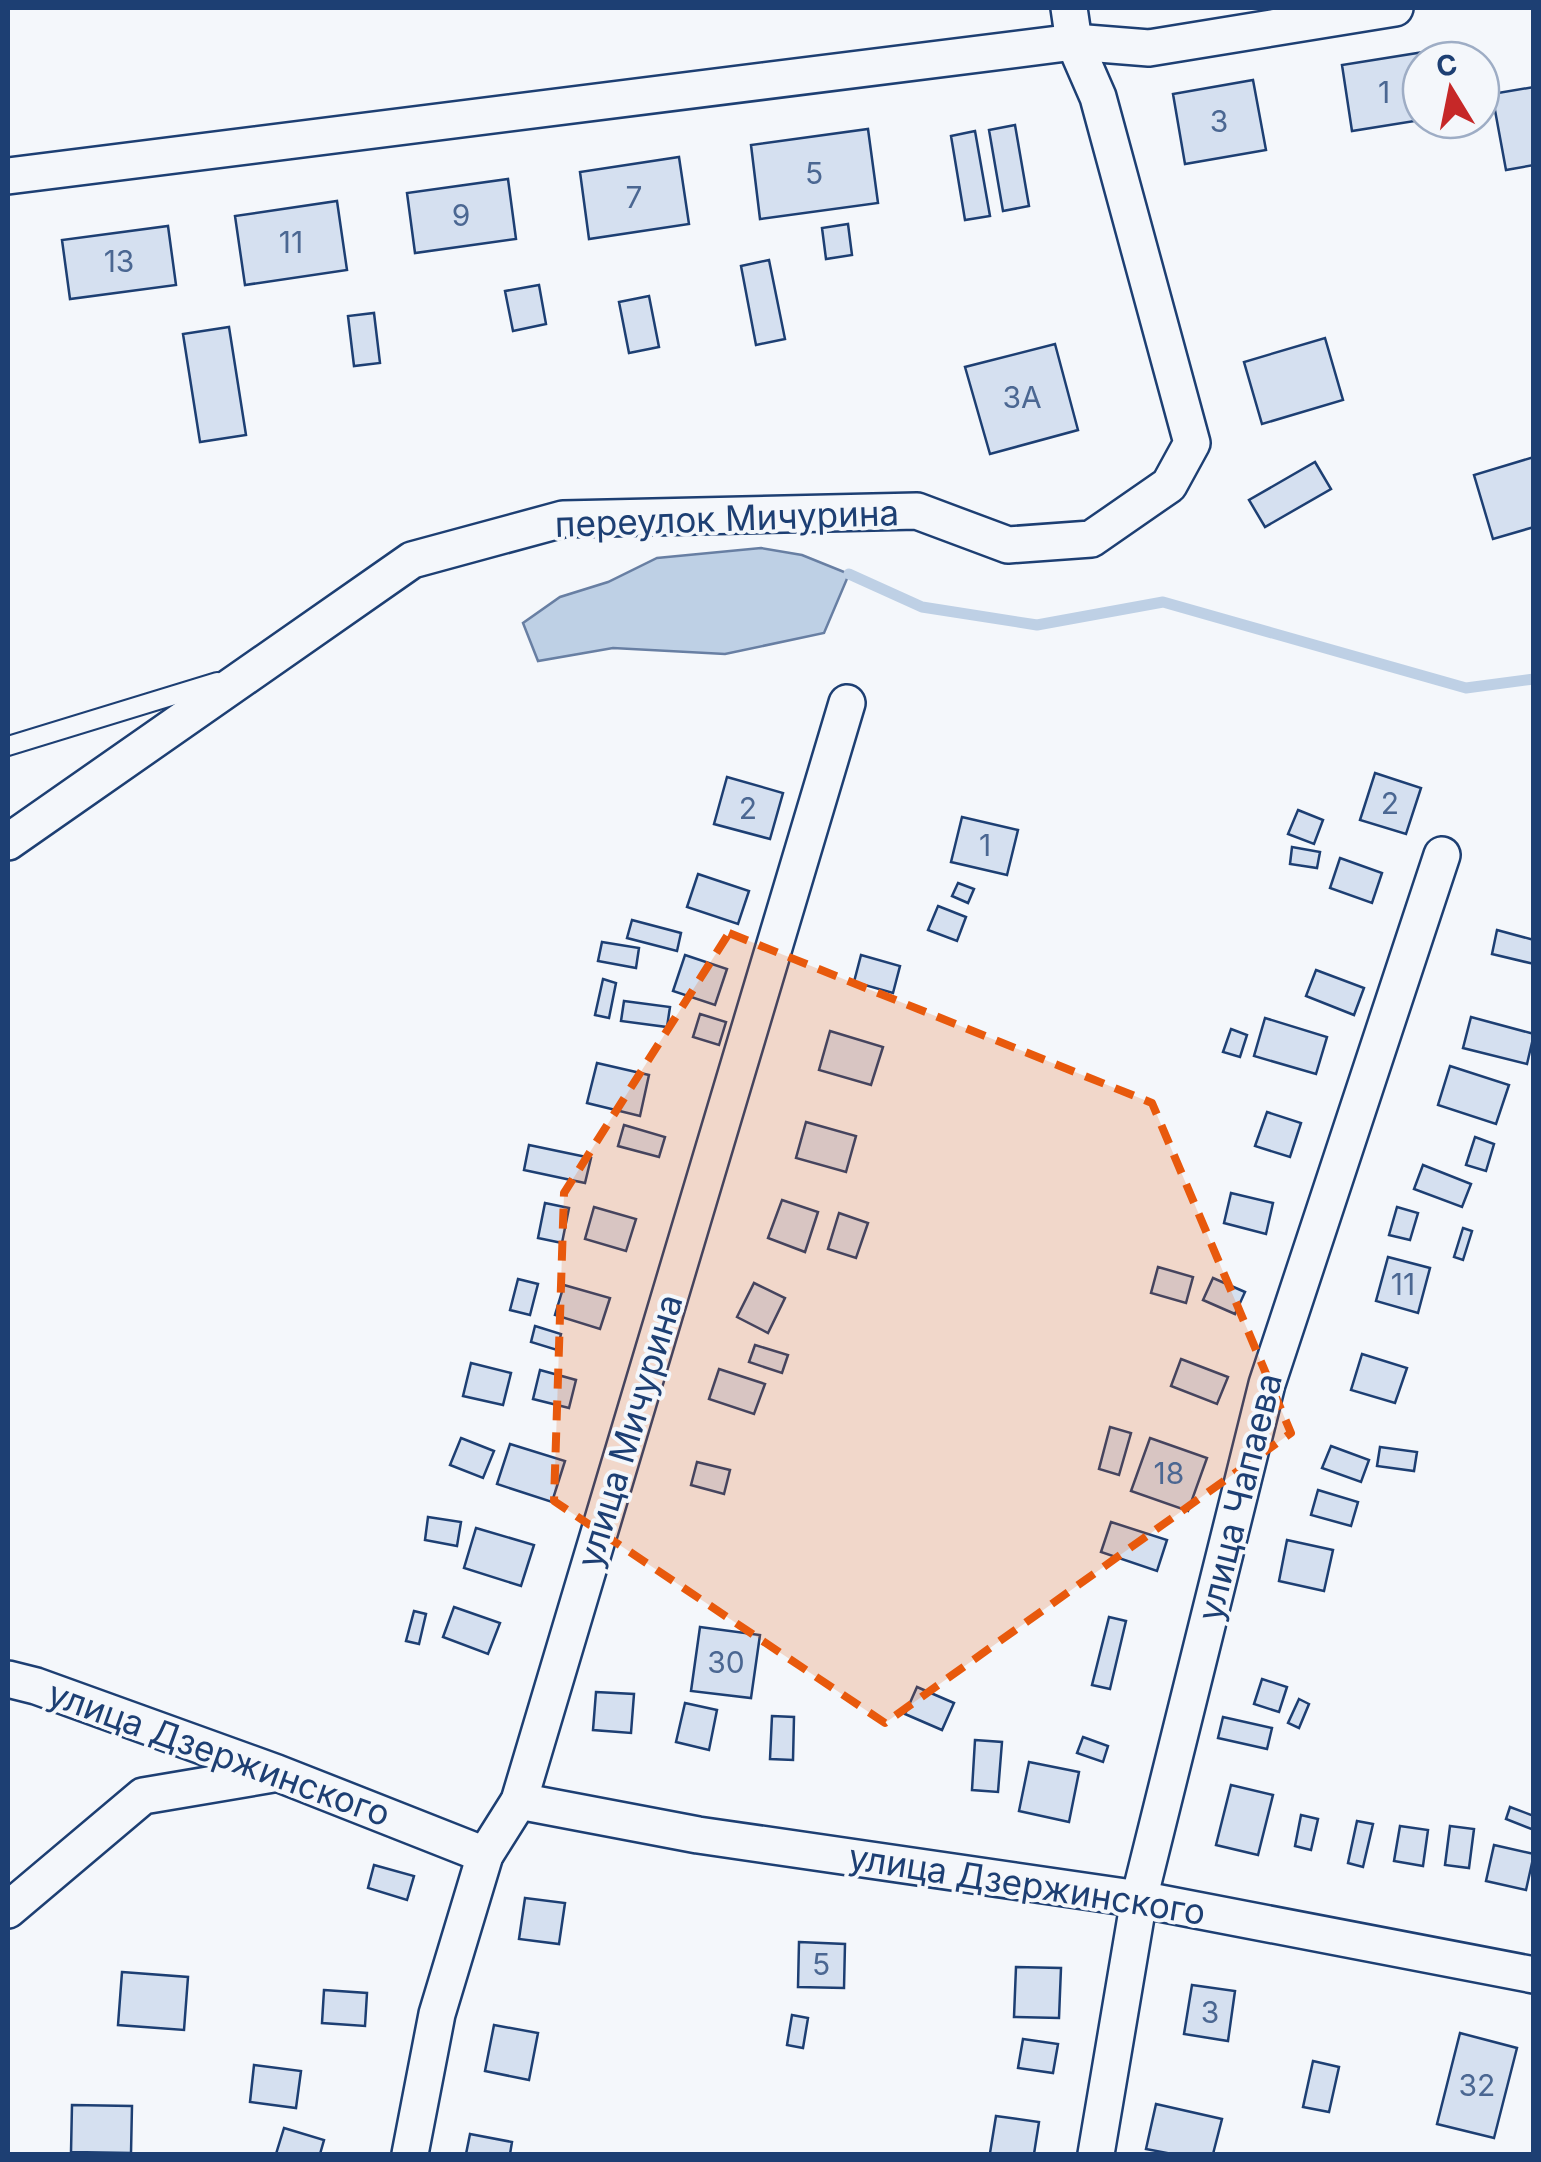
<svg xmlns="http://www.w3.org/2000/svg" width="1541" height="2162" font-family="Inter,sans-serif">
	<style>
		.water { fill: #bed0e5; stroke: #687fa3; stroke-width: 2.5 }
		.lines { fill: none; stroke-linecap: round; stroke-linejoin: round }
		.stream { stroke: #bed0e5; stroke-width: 11 }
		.building { fill: #d5e0f0; stroke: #1d3f73; stroke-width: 2.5 }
		.service-casing { stroke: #1d3f73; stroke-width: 22 }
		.minor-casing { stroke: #1d3f73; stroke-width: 40 }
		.service { stroke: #f4f7fb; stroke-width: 18 }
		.minor { stroke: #f4f7fb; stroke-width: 35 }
		.marked { fill: #e8590c; fill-opacity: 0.2; stroke: #e8590c; stroke-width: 8; stroke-dasharray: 20 12; stroke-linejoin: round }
		.labels { text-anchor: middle; stroke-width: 8; stroke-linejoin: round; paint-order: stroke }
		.number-label { font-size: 30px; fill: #4b6792 }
		.street-label { font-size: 35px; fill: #1d3f73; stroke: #f4f7fb }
	</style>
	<rect width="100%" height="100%" fill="#f4f7fb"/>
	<path class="water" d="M761,548L802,555L849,574L824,633L725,654L613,648L538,661L523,623L560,597L608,582L657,558Z"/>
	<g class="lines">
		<path class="stream" d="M849,574L922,607L1037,625L1163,602L1466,688L1534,679"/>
	</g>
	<g class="building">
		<path d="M1430,51L1432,60H1421V120L1352,131L1342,65Z"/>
		<path d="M1253,80L1266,150L1185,164L1173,94Z"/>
		<path d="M1534,87V165L1506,170L1492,94Z"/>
		<path d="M1015,125L1029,206L1003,211L989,130Z"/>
		<path d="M868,129L878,203L760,219L751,145Z"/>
		<path d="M975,131L990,216L965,220L951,136Z"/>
		<path d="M679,157L689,224L589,239L580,172Z"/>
		<path d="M508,179L516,239L415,253L407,193Z"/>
		<path d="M337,201L347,270L245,285L235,216Z"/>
		<path d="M848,224L852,255L826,259L822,228Z"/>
		<path d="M168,226L176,285L70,299L62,240Z"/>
		<path d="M769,260L785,339L756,345L741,266Z"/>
		<path d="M539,285L546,324L513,331L505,291Z"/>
		<path d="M649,296L659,347L629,353L619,302Z"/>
		<path d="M374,313L380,363L354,366L348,316Z"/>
		<path d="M229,327L246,435L200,442L183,334Z"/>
		<path d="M1325,338L1343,400L1262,424L1244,362Z"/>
		<path d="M1055,344L1078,430L990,454L965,367Z"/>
		<path d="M1534,457V527L1493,539L1474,475Z"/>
		<path d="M1315,462L1331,489L1265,527L1249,500Z"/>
		<path d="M1375,773L1421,788L1406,834L1360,820Z"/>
		<path d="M727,777L783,793L770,839L714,824Z"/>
		<path d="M1298,810L1323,820L1314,844L1288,834Z"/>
		<path d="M962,817L1018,830L1007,875L951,862Z"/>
		<path d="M1292,847L1320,852L1317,868L1290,864Z"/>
		<path d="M1340,858L1382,873L1372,903L1330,888Z"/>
		<path d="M698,874L749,891L738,924L687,907Z"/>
		<path d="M958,883L974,889L968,903L952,896Z"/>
		<path d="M938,906L966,917L957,941L928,930Z"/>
		<path d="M632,920L681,933L677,951L627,938Z"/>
		<path d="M1497,930L1534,940V964L1492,954Z"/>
		<path d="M602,942L639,948L636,968L598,961Z"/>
		<path d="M685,955L727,969L715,1005L673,991Z"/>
		<path d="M861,955L900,966L893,993L854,982Z"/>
		<path d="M1316,970L1364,988L1354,1015L1306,996Z"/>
		<path d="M603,979L616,983L609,1018L595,1015Z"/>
		<path d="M624,1001L670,1007L667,1027L621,1021Z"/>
		<path d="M700,1014L726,1022L719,1045L693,1037Z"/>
		<path d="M1471,1017L1534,1034L1527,1064L1463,1048Z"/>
		<path d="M1265,1018L1327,1037L1316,1074L1254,1056Z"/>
		<path d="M1231,1029L1247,1035L1240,1057L1223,1052Z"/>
		<path d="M830,1031L883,1047L871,1085L819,1070Z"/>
		<path d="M597,1063L649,1075L640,1116L587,1103Z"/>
		<path d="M1450,1066L1509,1085L1496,1124L1438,1105Z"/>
		<path d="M1267,1112L1301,1123L1290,1157L1255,1146Z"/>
		<path d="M806,1122L856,1136L846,1172L796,1158Z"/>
		<path d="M624,1125L665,1137L659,1157L618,1146Z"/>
		<path d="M1475,1137L1494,1144L1486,1171L1466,1165Z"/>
		<path d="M529,1145L591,1158L585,1183L524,1170Z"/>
		<path d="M1423,1165L1471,1184L1462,1207L1414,1189Z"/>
		<path d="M1231,1193L1273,1203L1266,1234L1224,1223Z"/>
		<path d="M782,1200L818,1212L805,1252L768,1238Z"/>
		<path d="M545,1203L569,1208L562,1243L538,1238Z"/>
		<path d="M594,1207L636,1219L626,1251L585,1239Z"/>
		<path d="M1397,1207L1418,1213L1410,1240L1389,1235Z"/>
		<path d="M839,1213L868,1223L856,1258L828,1249Z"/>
		<path d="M1463,1228L1472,1231L1463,1260L1454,1257Z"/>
		<path d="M1388,1257L1430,1268L1418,1313L1376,1301Z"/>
		<path d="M1158,1267L1193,1277L1186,1303L1151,1293Z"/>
		<path d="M1213,1278L1245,1292L1235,1314L1203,1300Z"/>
		<path d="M518,1279L538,1284L530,1315L510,1310Z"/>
		<path d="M754,1283L785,1298L768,1333L737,1317Z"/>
		<path d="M564,1285L610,1298L600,1329L555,1315Z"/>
		<path d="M535,1326L561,1334L557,1350L531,1342Z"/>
		<path d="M755,1345L788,1355L782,1373L749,1362Z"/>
		<path d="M1362,1354L1407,1368L1395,1403L1351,1390Z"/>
		<path d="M1181,1359L1228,1377L1217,1404L1171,1386Z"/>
		<path d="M471,1363L511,1373L503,1405L463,1396Z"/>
		<path d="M719,1369L765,1384L754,1414L709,1399Z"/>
		<path d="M540,1370L576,1380L569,1408L533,1399Z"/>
		<path d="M1110,1427L1131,1433L1119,1475L1099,1469Z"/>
		<path d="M461,1438L494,1451L483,1478L450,1465Z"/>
		<path d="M1150,1438L1207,1458L1188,1511L1131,1491Z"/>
		<path d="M510,1444L565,1461L552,1502L497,1484Z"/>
		<path d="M1331,1446L1369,1460L1361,1482L1322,1468Z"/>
		<path d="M1380,1447L1417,1452L1414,1471L1377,1466Z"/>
		<path d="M697,1462L730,1470L724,1494L691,1485Z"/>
		<path d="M1318,1490L1358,1502L1351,1526L1311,1515Z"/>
		<path d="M428,1517L461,1522L457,1546L425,1540Z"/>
		<path d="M1111,1522L1167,1540L1157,1571L1101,1552Z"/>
		<path d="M476,1528L534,1545L521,1586L464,1568Z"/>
		<path d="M1287,1540L1333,1550L1324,1591L1279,1581Z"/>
		<path d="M454,1607L500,1623L488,1654L443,1637Z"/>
		<path d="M414,1611L426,1614L419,1644L406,1641Z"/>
		<path d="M1109,1617L1126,1621L1110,1689L1092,1685Z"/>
		<path d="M700,1627L760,1635L751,1698L691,1691Z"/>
		<path d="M1262,1679L1287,1687L1279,1712L1254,1704Z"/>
		<path d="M917,1687L954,1703L942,1730L905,1714Z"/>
		<path d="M596,1692L634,1694L631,1733L593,1730Z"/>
		<path d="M1299,1699L1309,1704L1299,1728L1288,1723Z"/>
		<path d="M685,1703L717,1710L709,1750L676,1742Z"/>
		<path d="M772,1716L794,1717L793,1760L770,1759Z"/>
		<path d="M1223,1717L1272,1728L1267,1749L1218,1738Z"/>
		<path d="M1083,1737L1108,1746L1103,1762L1077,1753Z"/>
		<path d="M975,1740L1002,1742L998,1792L972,1790Z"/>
		<path d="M1029,1762L1079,1772L1069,1822L1019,1811Z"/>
		<path d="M1231,1785L1273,1795L1258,1855L1216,1845Z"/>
		<path d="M1510,1807L1534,1816V1830L1506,1819Z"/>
		<path d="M1301,1815L1318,1819L1311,1850L1295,1846Z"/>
		<path d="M1357,1821L1373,1824L1363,1867L1348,1863Z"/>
		<path d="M1400,1826L1428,1830L1423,1866L1394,1861Z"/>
		<path d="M1450,1826L1474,1829L1469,1868L1445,1865Z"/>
		<path d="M1494,1845L1534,1854L1526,1890L1486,1881Z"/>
		<path d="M374,1865L414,1876L407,1900L368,1888Z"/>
		<path d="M525,1898L565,1903L559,1944L519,1939Z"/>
		<path d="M799,1942L845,1944L844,1988L798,1987Z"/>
		<path d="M1016,1967L1061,1968L1059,2018L1014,2017Z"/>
		<path d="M122,1972L188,1977L184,2030L118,2025Z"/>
		<path d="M1192,1985L1235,1991L1228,2041L1184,2034Z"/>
		<path d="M324,1990L367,1993L365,2026L322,2023Z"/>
		<path d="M792,2015L808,2018L803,2048L787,2045Z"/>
		<path d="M494,2025L538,2033L529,2080L485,2071Z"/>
		<path d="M1460,2033L1517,2048L1494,2138L1437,2124Z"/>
		<path d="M1023,2039L1058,2044L1053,2073L1018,2068Z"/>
		<path d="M1313,2061L1339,2067L1329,2112L1303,2107Z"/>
		<path d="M254,2065L301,2071L296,2108L250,2102Z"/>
		<path d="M1156,2104L1222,2119L1213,2154H1172L1146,2149Z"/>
		<path d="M72,2105L132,2106L131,2153L71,2152Z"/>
		<path d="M996,2116L1039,2122L1034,2154L990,2153Z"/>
		<path d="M284,2128L324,2140L320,2154H276Z"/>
		<path d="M470,2134L512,2142L510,2154H466Z"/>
	</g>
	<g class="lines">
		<defs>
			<path id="service" d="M8,746L217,682"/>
			<g id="minor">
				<path d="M8,176L1074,42L1149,48L1395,8"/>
				<path d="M8,842L412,560L563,519L917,511L1008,545L1091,539L1169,485L1192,443L1098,97L1074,42L1069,8"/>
				<path d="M8,1679L36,1686L277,1773L485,1855"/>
				<path d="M519,1801L698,1835L1139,1899L1534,1975"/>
				<path d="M8,1910L143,1796L273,1774"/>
				<path d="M410,2154L437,2014L485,1855L519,1801L847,703"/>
				<path d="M1096,2154L1139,1899L1267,1384L1442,855"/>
			</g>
		</defs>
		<use href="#service" class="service-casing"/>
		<use href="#minor" class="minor-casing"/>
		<use href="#service" class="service"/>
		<use href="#minor" class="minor"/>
	</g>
	<path class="marked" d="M729,933L1152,1103L1291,1433L885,1723L554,1501L564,1193Z"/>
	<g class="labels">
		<g class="number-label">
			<text x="1384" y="103">1</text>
			<text x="1219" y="132">3</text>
			<text x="814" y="184">5</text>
			<text x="634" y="208">7</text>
			<text x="461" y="226">9</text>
			<text x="291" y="253">11</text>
			<text x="119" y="272">13</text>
			<text x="1022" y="408">3А</text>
			<text x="1390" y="814">2</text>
			<text x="748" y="819">2</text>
			<text x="985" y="856">1</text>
			<text x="1403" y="1295">11</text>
			<text x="1169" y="1484">18</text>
			<text x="726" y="1673">30</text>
			<text x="821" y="1975">5</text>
			<text x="1210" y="2023">3</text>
			<text x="1477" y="2096">32</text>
		</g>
		<g class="street-label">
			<text transform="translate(727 519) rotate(-2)" y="12">переулок Мичурина</text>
			<text transform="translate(630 1431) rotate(-73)" y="12">улица Мичурина</text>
			<text transform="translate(1240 1497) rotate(-76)" y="12">улица Чапаева</text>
			<text transform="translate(219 1754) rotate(20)" y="12">улица Дзержинского</text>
			<text transform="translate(1027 1885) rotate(9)" y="12">улица Дзержинского</text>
		</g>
	</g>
	<rect width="1541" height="2162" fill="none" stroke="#1d3f73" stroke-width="20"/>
	<g transform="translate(1451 90) rotate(350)"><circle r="48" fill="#f4f7fb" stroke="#9eadc5" stroke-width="2.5"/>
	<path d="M0-8L18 38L0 25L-18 38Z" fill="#c62828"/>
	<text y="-15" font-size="28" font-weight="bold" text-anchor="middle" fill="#1d3f73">С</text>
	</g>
</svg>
